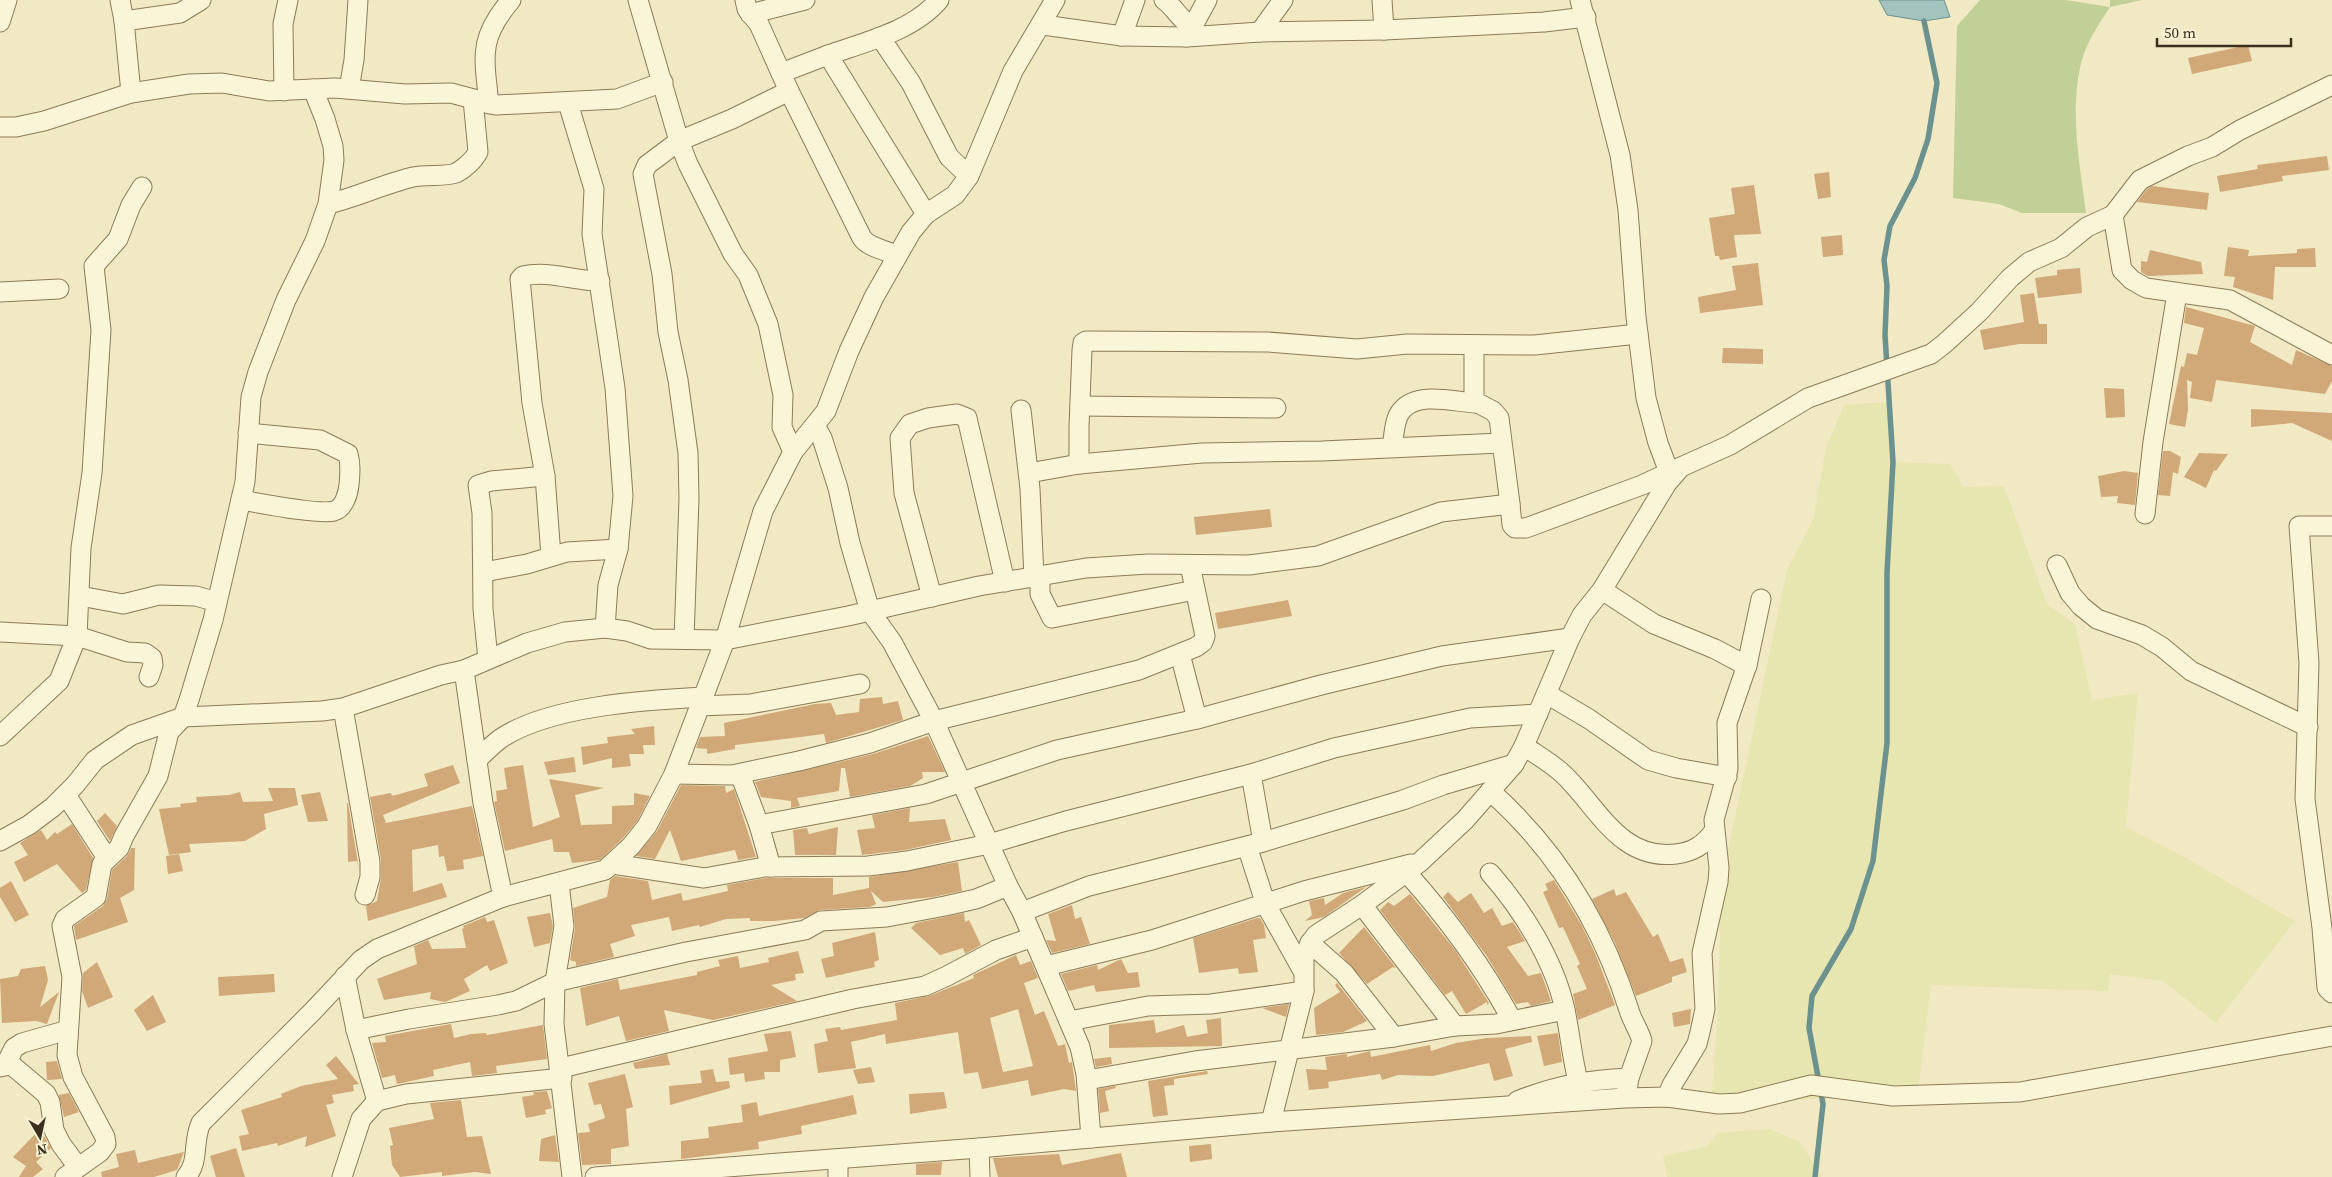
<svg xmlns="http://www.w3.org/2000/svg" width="2332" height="1177" font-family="'Source Serif 4',serif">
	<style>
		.farmland { fill: #e7e5b0 }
		.green { fill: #c1d096 }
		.water { fill: #a5c3be; stroke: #6b928e }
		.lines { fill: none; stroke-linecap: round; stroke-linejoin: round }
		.stream { stroke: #6b928e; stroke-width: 5.5 }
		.building { fill: #d1a877; fill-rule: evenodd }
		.minor-casing { stroke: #8c7b58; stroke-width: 21 }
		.minor { stroke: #fbf5d7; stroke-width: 19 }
	</style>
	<rect width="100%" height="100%" fill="#f1e9c3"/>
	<g class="farmland">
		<path d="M1890,402L1893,462L1950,464L1963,487L2004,486L2047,604L2075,624L2092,700L2138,693L2126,827L2177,853L2295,921L2216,1023L2163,981L2110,974L2108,991L1931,985L1918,1091L1711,1107L1717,1022L1722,879L1787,570L1814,517L1826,447L1844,405Z"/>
		<path d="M1770,1129L1800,1142L1822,1177H1667L1663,1156L1707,1147L1717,1133Z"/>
	</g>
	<path class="green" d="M1980,0H2066L2110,7V0H2142L2110,7C2098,25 2084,46 2080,68C2070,116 2080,165 2086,213H2022L1999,204L1953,198L1957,26Z"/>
	<path class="water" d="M1879,0H1944L1950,17L1924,21L1887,15Z"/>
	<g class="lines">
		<path class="stream" d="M1815,1177L1823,1104L1809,1028L1812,996L1851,929L1873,861L1887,743V573L1893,462L1885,335L1887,286L1884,260L1890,226L1915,178L1928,139L1937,83L1924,21"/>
	</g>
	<g class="building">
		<path d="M2248,45L2252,61L2192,74L2188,58Z"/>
		<path d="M2327,156L2329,170L2282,176L2283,181L2220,192L2217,176L2258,169L2257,165Z"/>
		<path d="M1829,172L1831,197L1818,199L1814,174Z"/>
		<path d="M1754,185L1761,234L1734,235L1737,257L1720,260L1719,256H1715L1709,218L1735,214L1731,188Z"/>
		<path d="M2152,186L2209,193L2207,210L2137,202L2147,189Z"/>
		<path d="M1842,235L1843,255L1823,257L1821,237Z"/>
		<path d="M2228,247L2249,250L2248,256L2297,253V249L2315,248L2316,267H2275L2273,300L2233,287L2235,277L2224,276Z"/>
		<path d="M2150,250L2201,262L2203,274L2148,276L2141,272V261L2147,262Z"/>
		<path d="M1758,263L1763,305L1700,313L1698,297L1736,290L1732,266Z"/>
		<path d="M2080,268L2082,293L2038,298L2035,278L2057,275V270Z"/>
		<path d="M2034,293L2039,324H2047V344H2019L1984,350L1980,330L2024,322L2020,295Z"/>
		<path d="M2186,307L2255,326L2250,342L2292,365L2296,350L2332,366V381L2325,394L2216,380L2212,402L2190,398L2192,382L2187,380L2188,410L2185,427L2169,424L2181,366L2184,367L2187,353L2197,355L2204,328L2184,323Z"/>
		<path d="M1723,348L1763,349V364L1722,363Z"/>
		<path d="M2104,388L2124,389L2125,417L2106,418Z"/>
		<path d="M2251,409L2332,413V441L2292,423L2251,427Z"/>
		<path d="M2163,451H2170L2181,457L2178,474L2173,472L2170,496L2158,495Z"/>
		<path d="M2199,453L2228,454L2216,471L2214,470L2206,488L2184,477Z"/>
		<path d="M2124,471L2138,473L2135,505L2117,503L2118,496L2101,497L2098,476Z"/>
		<path d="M1270,509L1272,527L1196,535L1194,517Z"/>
		<path d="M1288,600L1292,616L1218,629L1215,613Z"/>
		<path d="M882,697L883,704L898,701L903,720L826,743L824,734L735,745V749L707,754V749L696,748L700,737L725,736L724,723L815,704L831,703L836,715L859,712L860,699Z"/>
		<path d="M654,726L655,745H643L644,754H629L631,766L612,768V758L583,765L581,747L608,743L607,737L635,734L631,729Z"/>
		<path d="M928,736L945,772H922L923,778L910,786L850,797L845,768H841L839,791L797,798L800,806L791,808V801L761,797L755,782L873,754Z"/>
		<path d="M574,757L576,772L548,775L544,762Z"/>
		<path d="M453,765L460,783L383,815L386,823L472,806L483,856L463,860L464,869L447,871L444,856L439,857L438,845L412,850L413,892L442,883L447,897L368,921L366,906L377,901L381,877V860L370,797L391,793L392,796L428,786L424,774Z"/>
		<path d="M523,765L533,827L560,817L549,779L604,788L575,795L581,825L612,824V806L634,805V793L650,796L638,820L623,838L600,860L572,863L569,852H554L552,839L505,851L494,802L497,801L496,791L507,789L504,768Z"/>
		<path d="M681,785L725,786L726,793L734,789L756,857L738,860L735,850L681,861L670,830L655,859L636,856L657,831Z"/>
		<path d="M268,788H295L298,805L264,814L266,829L245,841L189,844L191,852L169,855L159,809L181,807L180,804L197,802L196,797L229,795L240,792L243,802L273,801Z"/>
		<path d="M320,792L328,821L308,822L301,795Z"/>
		<path d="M347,803H348L359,869L357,861L348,862Z"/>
		<path d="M910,808L909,822L945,819L951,840L905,850L862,855L857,830L875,828L872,815Z"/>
		<path d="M105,813L117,826L110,841L97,821Z"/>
		<path d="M72,824L93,858L86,890L82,893L57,864L24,882L14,862L28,855L20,843L41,830L47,840L55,832L57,834Z"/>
		<path d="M838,827L836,855H795L793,830L807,828L809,834Z"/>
		<path d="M131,848H135L134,890L120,898L128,922L76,940L74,926L103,906L107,899L112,870L127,856Z"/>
		<path d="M179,854L183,871L168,874L166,856Z"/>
		<path d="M958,862L962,891L933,897L883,902L871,891L876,904L870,907L820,910L804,918L774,921H750V918L726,919L700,927L699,925L672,931L669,917L631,925L635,936L610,944L614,957L576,966V962L570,960L575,928L573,908L607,897L610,880L615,876L648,881L652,900L681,893L683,901L728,891L727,885L765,878H833V895L869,888V877Z"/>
		<path d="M1554,880L1581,924L1595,953L1615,1005L1578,1020L1573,994L1587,989L1577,966L1580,964L1563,927L1559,928L1543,892L1548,890L1545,884Z"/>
		<path d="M11,881L29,915L15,922L0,897V888Z"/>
		<path d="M1366,887L1324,917L1305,921L1312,915L1309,901L1324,898L1325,905L1343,893Z"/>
		<path d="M1614,889L1616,896L1626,892L1653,937L1658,934L1670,962L1683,958L1687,972L1672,977V982L1636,996L1615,943L1592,899Z"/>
		<path d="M1448,892L1458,902L1471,893L1484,913L1492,908L1502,926L1513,922L1525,941L1507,947L1528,976L1541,973L1551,1001L1531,1006L1528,1002L1516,1004L1486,955L1443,897Z"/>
		<path d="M1410,894L1455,950L1489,1003L1487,1005V1002L1466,1014L1452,991L1445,995L1380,910L1388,902L1394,906Z"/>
		<path d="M1072,905L1075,919L1081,917L1090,944L1052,953L1046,940L1056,941L1048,914Z"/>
		<path d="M550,913L553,926L550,943L534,947L527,917Z"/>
		<path d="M964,913L965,922L969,920L981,945L965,954L963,948L940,955L911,928L916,923Z"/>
		<path d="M485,917L487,922L494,920L508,963L490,971L487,965L464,979L470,991L445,1002L430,999L431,992L384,1000L377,979L417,964L414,946L428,940L432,949L466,948L462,929L464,928L463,926Z"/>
		<path d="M1257,918H1260L1264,925L1266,938L1253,940L1258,972L1239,974L1238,968L1199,973L1193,938Z"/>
		<path d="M1364,927L1396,968L1393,967L1367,984L1339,953Z"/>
		<path d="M875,932L879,960L874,962L875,967L826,978L821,959L834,956L832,943Z"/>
		<path d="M798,951L804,973L795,974L796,980L771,985L797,1001L713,1020L664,1010L669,1031L626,1041L619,1016L586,1026L580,988L618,979L620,990L697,975V972L720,966L718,960L738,956L740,968L769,962L768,958Z"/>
		<path d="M1016,955L1020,965L1031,961L1038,978L1024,983L1035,1015L1044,1011L1058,1046L1065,1044L1069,1063L1072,1062L1076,1091L1064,1089L1031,1096L1028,1080L982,1089L978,1072L964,1074L958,1032L886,1044L885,1034L851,1042L856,1068L818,1073L814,1044L828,1041L825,1029L840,1027L841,1030L897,1020L895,1003L929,996L974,978L973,975ZM1018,1009L1033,1066L1003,1072L990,1018Z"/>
		<path d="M1121,959L1128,973L1138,972L1140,987L1096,992L1094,985L1068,991L1061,974L1097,965L1098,970Z"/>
		<path d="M97,962L113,997L88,1008L82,991L83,973Z"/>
		<path d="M45,966L48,980L40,1007L59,992L47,1024L36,1021L2,1023L0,979L18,976L21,969Z"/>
		<path d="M274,974L275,992L219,996L218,977Z"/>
		<path d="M1337,983L1367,1021L1343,1032L1316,1035L1314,1008L1340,992L1335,985Z"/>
		<path d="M153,995L166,1022L147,1031L134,1010Z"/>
		<path d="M1289,1004L1286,1017L1262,1008Z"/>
		<path d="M1691,1009L1690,1024L1674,1027L1672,1013Z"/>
		<path d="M1221,1018L1222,1046L1109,1048V1025L1154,1020L1156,1033L1184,1025L1187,1037L1208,1033L1206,1020Z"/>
		<path d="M451,1024L454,1038L471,1034L486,1033L487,1035L543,1025L547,1059L496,1066L497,1073L472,1076L470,1062L433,1070L434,1076L397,1084L395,1075L382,1078L372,1043L386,1042L385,1036Z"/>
		<path d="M791,1031L796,1057L780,1060V1072H764L765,1079L745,1082L744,1073L730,1075L728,1058L768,1051L764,1034Z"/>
		<path d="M1558,1033L1562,1062L1544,1066L1537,1036Z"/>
		<path d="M1531,1036L1532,1042L1505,1049L1513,1076L1494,1081L1489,1063L1433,1076L1398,1075L1382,1080L1380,1074L1328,1082L1329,1088L1309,1090L1306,1069L1327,1070L1325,1057L1347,1054V1057L1370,1051L1371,1057L1430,1045L1431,1051L1456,1043L1487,1038Z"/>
		<path d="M667,1054L670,1065L635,1069L633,1063Z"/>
		<path d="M336,1056L359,1084L353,1085L354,1091L332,1095L334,1103L326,1105L336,1136L305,1147L307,1136L278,1146L277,1143L242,1151L239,1136L249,1134L241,1110L282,1097L281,1094L301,1086L338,1079L326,1065Z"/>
		<path d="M1111,1057L1112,1064L1096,1067L1094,1059Z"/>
		<path d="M57,1061L62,1079L47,1080L46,1062Z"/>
		<path d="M871,1067L875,1082L858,1084L853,1070Z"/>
		<path d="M713,1069L716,1082L729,1081L730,1088L670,1105L669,1086L702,1083L700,1071Z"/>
		<path d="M1207,1071L1208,1074L1174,1079V1085L1164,1086L1168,1115L1153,1117L1148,1081Z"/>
		<path d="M625,1074L633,1107L626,1109L629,1146L611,1149V1164L582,1165L578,1133L590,1132L588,1124L605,1118L601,1104L594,1105L588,1083Z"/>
		<path d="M1115,1086L1116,1088L1105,1091L1109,1111L1100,1113L1098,1089Z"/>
		<path d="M547,1091L552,1108L545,1110L546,1114L526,1118L522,1097L534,1095L533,1092Z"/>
		<path d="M944,1092L947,1108L910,1114L909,1094Z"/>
		<path d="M69,1093L79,1112L64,1117L59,1095Z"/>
		<path d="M853,1095L857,1114L801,1126L802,1134L758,1142L759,1149L681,1159V1141L709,1138L708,1127L743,1122L741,1105L757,1102L759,1116Z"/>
		<path d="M461,1100L467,1137L482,1136L491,1174L475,1172L442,1176V1172L400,1177L392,1165L390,1146L393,1145L389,1128L434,1119L430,1103Z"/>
		<path d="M40,1129L51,1148L36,1162L43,1169L33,1177H19L26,1166L13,1157Z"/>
		<path d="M555,1135L559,1162L539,1161L541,1139Z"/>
		<path d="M1211,1144L1212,1159L1190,1162L1189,1146Z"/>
		<path d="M236,1148L245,1177H216L210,1156Z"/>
		<path d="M135,1150L138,1163L184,1152L177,1170L154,1177H102L101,1172L119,1167L116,1154Z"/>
		<path d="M1121,1153L1127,1177H998L993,1158L1059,1154L1062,1165Z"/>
		<path d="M942,1162L941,1175H916V1164Z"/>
	</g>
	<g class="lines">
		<defs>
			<g id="minor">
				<path d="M120,0L124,21"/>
				<path d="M638,0L679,141L688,164L733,254L748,275L768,324L783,395L782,427L793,452"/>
				<path d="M745,0L747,9L759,24L789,91L862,238C869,248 887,250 897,256"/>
				<path d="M1164,0C1175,7 1179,20 1192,26"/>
				<path d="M1382,0L1384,30"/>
				<path d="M1580,0L1620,155L1628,210L1636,317L1646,398L1658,443L1669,472"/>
				<path d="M750,14L805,0"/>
				<path d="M0,22L7,0"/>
				<path d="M1043,25L1122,36L1187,37L1260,32L1384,30L1544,22L1586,17"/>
				<path d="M1260,32L1283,0"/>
				<path d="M1122,36L1135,0"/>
				<path d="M880,37L911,83L949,157L969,176"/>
				<path d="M1187,37L1207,0"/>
				<path d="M828,55C865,42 913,31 939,0"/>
				<path d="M781,73L828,55L926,214"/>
				<path d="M349,89L354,60L358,0"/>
				<path d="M284,91L283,24L288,0"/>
				<path d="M131,93L124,21L180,13L201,0"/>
				<path d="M568,103L594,189L592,234L615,388L623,496L618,549L608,585L605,628"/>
				<path d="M489,104C484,56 478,39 511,0"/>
				<path d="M0,127H16L44,121L131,93L189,84L222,83L269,91L335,88L405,94L451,93L496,105L617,99L663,82"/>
				<path d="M328,204C357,197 384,184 413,177C425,174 447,177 456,173C464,169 474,160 478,152L473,99"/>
				<path d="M2113,215L2122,270L2132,280L2146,288L2230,300L2332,355"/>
				<path d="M0,292L59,289"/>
				<path d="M1474,346V401L1493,411L1499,418L1510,504"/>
				<path d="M1080,406L1276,408"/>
				<path d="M1021,410L1030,489L1034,578"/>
				<path d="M816,427L822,438L838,488L850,543L870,611L892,642L934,721L1008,886L1022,912L1080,1047L1086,1074L1091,1138"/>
				<path d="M1392,447C1394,437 1394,418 1402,410C1418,391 1454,402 1476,403"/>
				<path d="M1079,464V427L1082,350L1083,343L1086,341L1268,342L1357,349L1407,344L1535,345L1638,334"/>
				<path d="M1029,473L1079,464L1202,453L1322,451L1501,443"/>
				<path d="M241,500C259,503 319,515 334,511C344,508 348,494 349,485C350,474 351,464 348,454L320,440L248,433"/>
				<path d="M2145,514L2153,442L2177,293"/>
				<path d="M2332,526H2299L2309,663L2305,799L2322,928L2327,988L2332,993"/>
				<path d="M551,556L545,476L532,403L520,279L523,276C548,270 574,281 600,281"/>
				<path d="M2057,565L2070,593L2081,606L2097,619L2142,635L2162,647L2191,671L2308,727"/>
				<path d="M484,572L527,564L567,552L618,549"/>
				<path d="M1040,577V594L1052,618L1195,590"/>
				<path d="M1602,590L1654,624L1715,649L1747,666"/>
				<path d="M80,596L123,604L159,595L196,596L217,602"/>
				<path d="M932,597L904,493L900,438L910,424L928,418L957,414L967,418L1005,582"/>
				<path d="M0,632L77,636L127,652L145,653L152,658L153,665L149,677"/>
				<path d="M684,639L689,499L688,453L678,380L668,332L662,274L643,174L647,165L679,141L732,119L789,91"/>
				<path d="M1180,654L1197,719"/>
				<path d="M488,659L483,609L482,513L478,485L491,481L545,476"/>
				<path d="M464,670L483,803L503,897"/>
				<path d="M1547,694L1589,719L1648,760L1676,768L1727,777"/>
				<path d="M699,706L750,704L860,684"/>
				<path d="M343,708L370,862V877L365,895"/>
				<path d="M0,736L59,681L77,636L81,548L92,473L101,330L94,266L118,239L131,205L142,187"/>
				<path d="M1524,746C1537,755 1551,763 1562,773C1597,805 1619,861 1676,854C1693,852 1704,845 1714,831"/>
				<path d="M477,760C484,753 492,745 500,739C548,706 646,700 703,697"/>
				<path d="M674,774L732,775L799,761L870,743L934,721L1139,670L1196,647L1203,642L1205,636L1190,565"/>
				<path d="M740,774L759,825"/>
				<path d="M1251,774L1263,842"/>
				<path d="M1490,791C1557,850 1602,925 1629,1010C1632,1021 1639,1030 1642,1041L1629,1078"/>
				<path d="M66,795L107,858"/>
				<path d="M0,841L29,825L53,807L75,785L95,760L132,735L183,717L322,711L343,708L441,675L464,670L527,643L565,632L605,628L627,631L651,639L725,640L848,616L979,586L1086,568L1148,564L1249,565L1318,556L1441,512L1510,504L1512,525L1515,528H1526L1642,485L1681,467"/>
				<path d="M1247,846L1266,905L1303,971"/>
				<path d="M613,864L704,878L764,867L868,866L907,861L989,844L1066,821L1251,774L1334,748L1470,718L1538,714"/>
				<path d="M771,867L759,825L926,794L1057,750L1197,719L1321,685L1442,656L1570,638"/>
				<path d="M1407,873C1449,920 1482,965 1512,1020"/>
				<path d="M1490,873C1522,909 1555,962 1565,1010C1570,1033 1572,1058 1578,1081"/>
				<path d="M559,883L564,926L555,982L554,1024L572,1177"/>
				<path d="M1362,905L1455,1026"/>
				<path d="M1022,912L1089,886L1263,842L1403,800L1443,785L1514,764"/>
				<path d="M1310,943L1344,973L1394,1037"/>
				<path d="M1046,966L1152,940L1304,891L1411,864"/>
				<path d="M345,976L356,1030L377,1101"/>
				<path d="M1069,1021L1148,1006L1211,1004L1304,991"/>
				<path d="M356,1030L409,1019L498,1005L516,1001L555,982L686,952L805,930L821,921L887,917L945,906L976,899L1008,886"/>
				<path d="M8,1062L46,1094L50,1102L54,1130L61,1144L78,1167"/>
				<path d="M0,1067L5,1066L14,1048L22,1043L68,1030"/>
				<path d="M561,1068L853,999L925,986L947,976L996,950L1033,937"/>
				<path d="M1087,1080L1195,1061L1394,1037L1455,1026L1496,1024L1565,1010"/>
				<path d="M1667,1097L1672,1085L1697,1044L1700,1032L1705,1009L1702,953L1718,882L1719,868L1714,820L1728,769L1727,723L1747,665L1761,599"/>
				<path d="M1517,1101C1557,1085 1587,1080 1629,1078L1627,1090"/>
				<path d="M1271,1122L1304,991V958L1310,943L1316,935L1362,905L1420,862L1465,820L1514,764L1524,746L1570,638L1582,615L1602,590L1667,483L1681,467L1730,445L1808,398L1931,354L1944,344L1979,312L2010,278L2029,262L2061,248L2087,227L2113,215L2140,180L2188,156L2212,147L2240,130L2332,85"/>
				<path d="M979,1148L980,1177"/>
				<path d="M838,1159V1177"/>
				<path d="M65,1177L100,1152L106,1144L105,1137L73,1077L67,1055L72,977L62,926L65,919L96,897L102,864L119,848L124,836L158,776L169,732L183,717L189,700L213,620L245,482L251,397L258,372L286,300L315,241L328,204L334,160L333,146L325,119L313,89"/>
				<path d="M186,1177C200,1161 192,1142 201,1123L313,1011L361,960L377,949L503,897L605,870L631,846L647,826L674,774L725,640L763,511L793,452L826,411L849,351L874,297L911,232L926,214L955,195L969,176L1013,71L1055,0"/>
				<path d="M342,1177L361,1119L377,1101L406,1094L562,1078"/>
				<path d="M595,1177L979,1148L1271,1122L1625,1098L1667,1097L1719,1104L1740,1103L1811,1085L1893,1096L2020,1092L2332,1036"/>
			</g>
		</defs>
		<use href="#minor" class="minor-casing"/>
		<use href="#minor" class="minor"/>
	</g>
	<g transform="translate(40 1137) rotate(171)" stroke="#f8f2d3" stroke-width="4" paint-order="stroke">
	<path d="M0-4L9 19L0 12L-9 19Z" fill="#3b301d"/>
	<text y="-8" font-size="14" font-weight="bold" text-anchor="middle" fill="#3b301d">N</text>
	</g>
	<path d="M2157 38v8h134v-8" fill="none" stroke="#3b301d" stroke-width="2.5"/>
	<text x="2164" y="38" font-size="15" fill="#3b301d" stroke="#f8f2d3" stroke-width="4" paint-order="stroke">50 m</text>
</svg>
